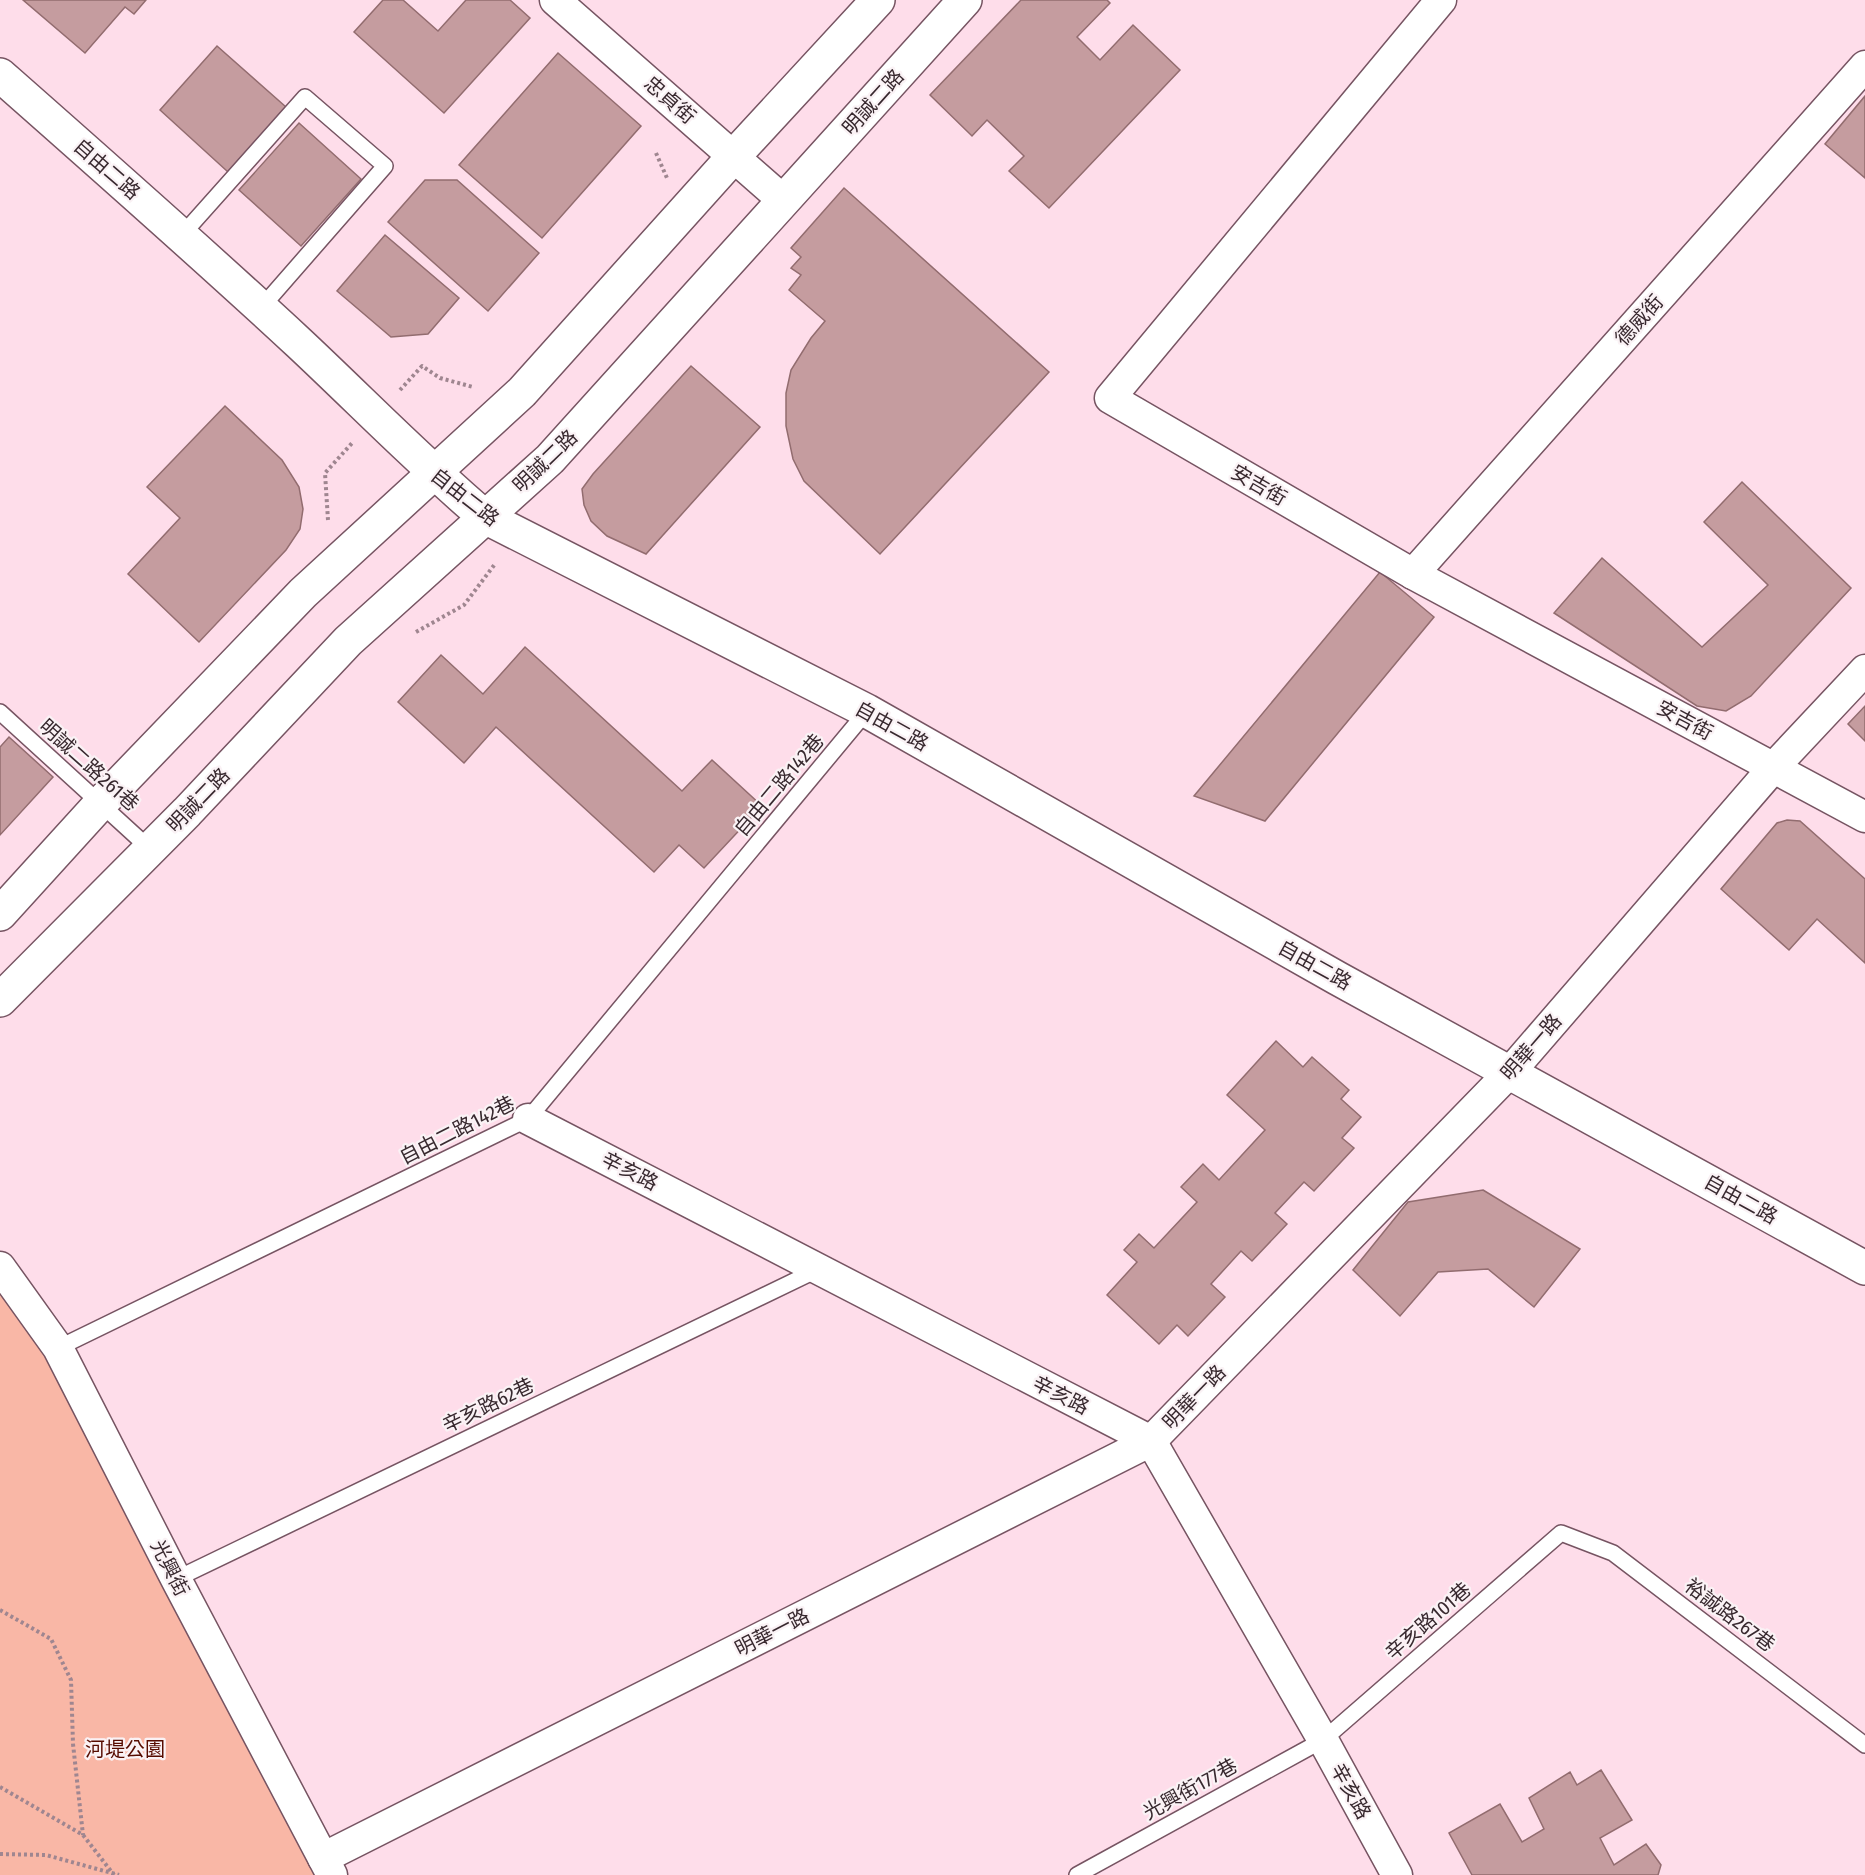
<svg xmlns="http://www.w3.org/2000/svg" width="1865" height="1875" font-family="'Fira Sans Condensed','Noto Sans TC',sans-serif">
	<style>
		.green { fill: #f9b7a6 }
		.building { fill: #c59c9f; stroke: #926c6f; stroke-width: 1.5 }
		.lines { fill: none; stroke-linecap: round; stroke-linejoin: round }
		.service-casing { stroke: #765462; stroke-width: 18 }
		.minor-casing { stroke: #765462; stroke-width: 33 }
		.tertiary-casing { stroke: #765462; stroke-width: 36 }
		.path { stroke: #9f8690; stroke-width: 4; stroke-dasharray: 3 3; stroke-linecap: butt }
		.service { stroke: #fff; stroke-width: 15 }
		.minor { stroke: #fff; stroke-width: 30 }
		.tertiary { stroke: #fff; stroke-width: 33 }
		.labels { text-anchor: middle; stroke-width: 4.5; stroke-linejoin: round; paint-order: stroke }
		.street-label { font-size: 20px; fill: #38292f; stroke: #faf2f5 }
		.park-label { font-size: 20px; fill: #570c00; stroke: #faf2f5 }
	</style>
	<rect width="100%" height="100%" fill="#feddea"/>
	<path class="green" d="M0,1271L332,1875H0Z"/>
	<g class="building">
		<path d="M23,0H146L134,14L125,7L85,53Z"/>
		<path d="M383,0H403L438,31L466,0H510L530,18L444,113L354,32Z"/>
		<path d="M1021,0H1107L1110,3L1077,37L1100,60L1133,25L1180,70L1049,208L1009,171L1024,156L987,120L972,136L930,95Z"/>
		<path d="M217,46L286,107L228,172L160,110Z"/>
		<path d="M558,53L641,126L542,238L459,165Z"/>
		<path d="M1865,96V178L1825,144Z"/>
		<path d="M299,123L361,179L301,246L239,190Z"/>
		<path d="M425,180H457L539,253L488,311L388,222Z"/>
		<path d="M844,188L1049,372L880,554L804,481L793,459L786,426V393L791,370L811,338L825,321L789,290L801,275L791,268L801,257L791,248Z"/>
		<path d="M385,235L459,298L428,334L391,337L337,291Z"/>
		<path d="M691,366L760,427L646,554L607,536L591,521L584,505L582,489L593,474Z"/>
		<path d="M225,406L282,460L299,487L303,509L300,529L286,550L199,642L128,574L180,518L147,487Z"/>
		<path d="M1742,482L1851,588L1751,696L1726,711L1697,706L1554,613L1602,558L1702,647L1768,585L1704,522Z"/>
		<path d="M1380,572L1434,617L1265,821L1194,796Z"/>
		<path d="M525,647L682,791L712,760L762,806L704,868L679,845L654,872L496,727L464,763L398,702L441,655L483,694Z"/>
		<path d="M1865,706V741L1848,724Z"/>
		<path d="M9,737L53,777L0,835V747Z"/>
		<path d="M1787,820L1800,821L1865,879V963L1817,919L1789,950L1721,889L1777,823Z"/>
		<path d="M1276,1041L1303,1067L1312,1057L1349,1090L1341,1099L1361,1117L1342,1138L1354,1148L1314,1191L1304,1182L1275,1213L1287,1224L1252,1261L1241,1251L1211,1284L1225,1297L1188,1336L1177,1325L1159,1344L1107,1295L1137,1262L1124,1250L1139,1234L1154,1248L1197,1202L1181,1187L1203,1164L1219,1180L1265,1130L1227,1095Z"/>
		<path d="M1483,1190L1580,1249L1534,1307L1488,1269L1438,1272L1400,1316L1353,1270L1408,1202Z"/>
		<path d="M1601,1770L1632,1820L1600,1838L1614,1865L1646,1844L1661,1865L1658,1875H1472L1449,1833L1500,1804L1522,1842L1544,1829L1529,1798L1570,1772L1577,1785Z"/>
	</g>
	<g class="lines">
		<defs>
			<g id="service">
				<path d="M182,235L305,97L385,166L261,308"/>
				<path d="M0,712L150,849"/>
				<path d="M58,1348L528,1119L867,711"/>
				<path d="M176,1579L819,1269"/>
				<path d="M1077,1875L1323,1740L1561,1533L1613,1553L1865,1745"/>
			</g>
			<g id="minor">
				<path d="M555,0L784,201"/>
				<path d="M1441,0L1110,398L1413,574L1865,817"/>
				<path d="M1413,574L1865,66"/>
				<path d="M528,1119L1151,1441L1323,1740L1397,1875"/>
				<path d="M0,1267L58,1348L176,1579L332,1875"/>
				<path d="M323,1858L1151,1441L1510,1072L1773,768L1865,670"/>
			</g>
			<g id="tertiary">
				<path d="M0,75C101,164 201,252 299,343C361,401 420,462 485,517L867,711L1337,978L1865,1268"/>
				<path d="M0,914L100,804L303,593L522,392L734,156L878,0"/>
				<path d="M0,1000L187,812L348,641L550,459L965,0"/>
			</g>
		</defs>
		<use href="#service" class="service-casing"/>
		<use href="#minor" class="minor-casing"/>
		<use href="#tertiary" class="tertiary-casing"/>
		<g class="path">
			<path d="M656,153L667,178"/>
			<path d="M400,390L422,366L440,378L473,387"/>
			<path d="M328,520L325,473L353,442"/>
			<path d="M416,632L464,605L495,564"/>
			<path d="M0,1610L51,1639L71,1680L73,1744L83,1835"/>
			<path d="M0,1787L83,1835L114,1875"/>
			<path d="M0,1854L46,1855L119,1875"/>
		</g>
		<use href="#service" class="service"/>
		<use href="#minor" class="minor"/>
		<use href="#tertiary" class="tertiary"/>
	</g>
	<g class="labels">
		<g class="street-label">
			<text transform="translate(670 100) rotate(41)" y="7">忠貞街</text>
			<text transform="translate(873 102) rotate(-48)" y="7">明誠二路</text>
			<text transform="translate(107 169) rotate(41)" y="7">自由二路</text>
			<text transform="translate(1639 320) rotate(-48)" y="7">德威街</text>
			<text transform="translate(545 461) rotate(-44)" y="7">明誠二路</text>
			<text transform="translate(1259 485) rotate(30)" y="7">安吉街</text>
			<text transform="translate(465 497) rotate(38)" y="7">自由二路</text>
			<text transform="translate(1685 720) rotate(28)" y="7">安吉街</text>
			<text transform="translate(892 726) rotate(29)" y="7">自由二路</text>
			<text transform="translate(89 765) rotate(42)" y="7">明誠二路261巷</text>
			<text transform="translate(779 785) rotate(-50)" y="7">自由二路142巷</text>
			<text transform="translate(198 800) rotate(-46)" y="7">明誠二路</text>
			<text transform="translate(1315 965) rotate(29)" y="7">自由二路</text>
			<text transform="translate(1531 1047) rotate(-49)" y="7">明華一路</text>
			<text transform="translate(457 1130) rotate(-27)" y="7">自由二路142巷</text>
			<text transform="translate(630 1171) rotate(27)" y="7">辛亥路</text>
			<text transform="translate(1741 1199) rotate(29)" y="7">自由二路</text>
			<text transform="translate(1061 1395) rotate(27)" y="7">辛亥路</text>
			<text transform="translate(1194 1397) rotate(-46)" y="7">明華一路</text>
			<text transform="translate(488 1405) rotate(-26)" y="7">辛亥路62巷</text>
			<text transform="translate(170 1568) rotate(63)" y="7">光興街</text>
			<text transform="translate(1730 1615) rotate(37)" y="7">裕誠路267巷</text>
			<text transform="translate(1428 1621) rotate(-41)" y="7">辛亥路101巷</text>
			<text transform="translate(772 1632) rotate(-27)" y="7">明華一路</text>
			<text transform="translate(1190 1789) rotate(-29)" y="7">光興街177巷</text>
			<text transform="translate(1351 1791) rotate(61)" y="7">辛亥路</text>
		</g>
		<g class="park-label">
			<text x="125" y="1756">河堤公園</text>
		</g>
	</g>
</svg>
